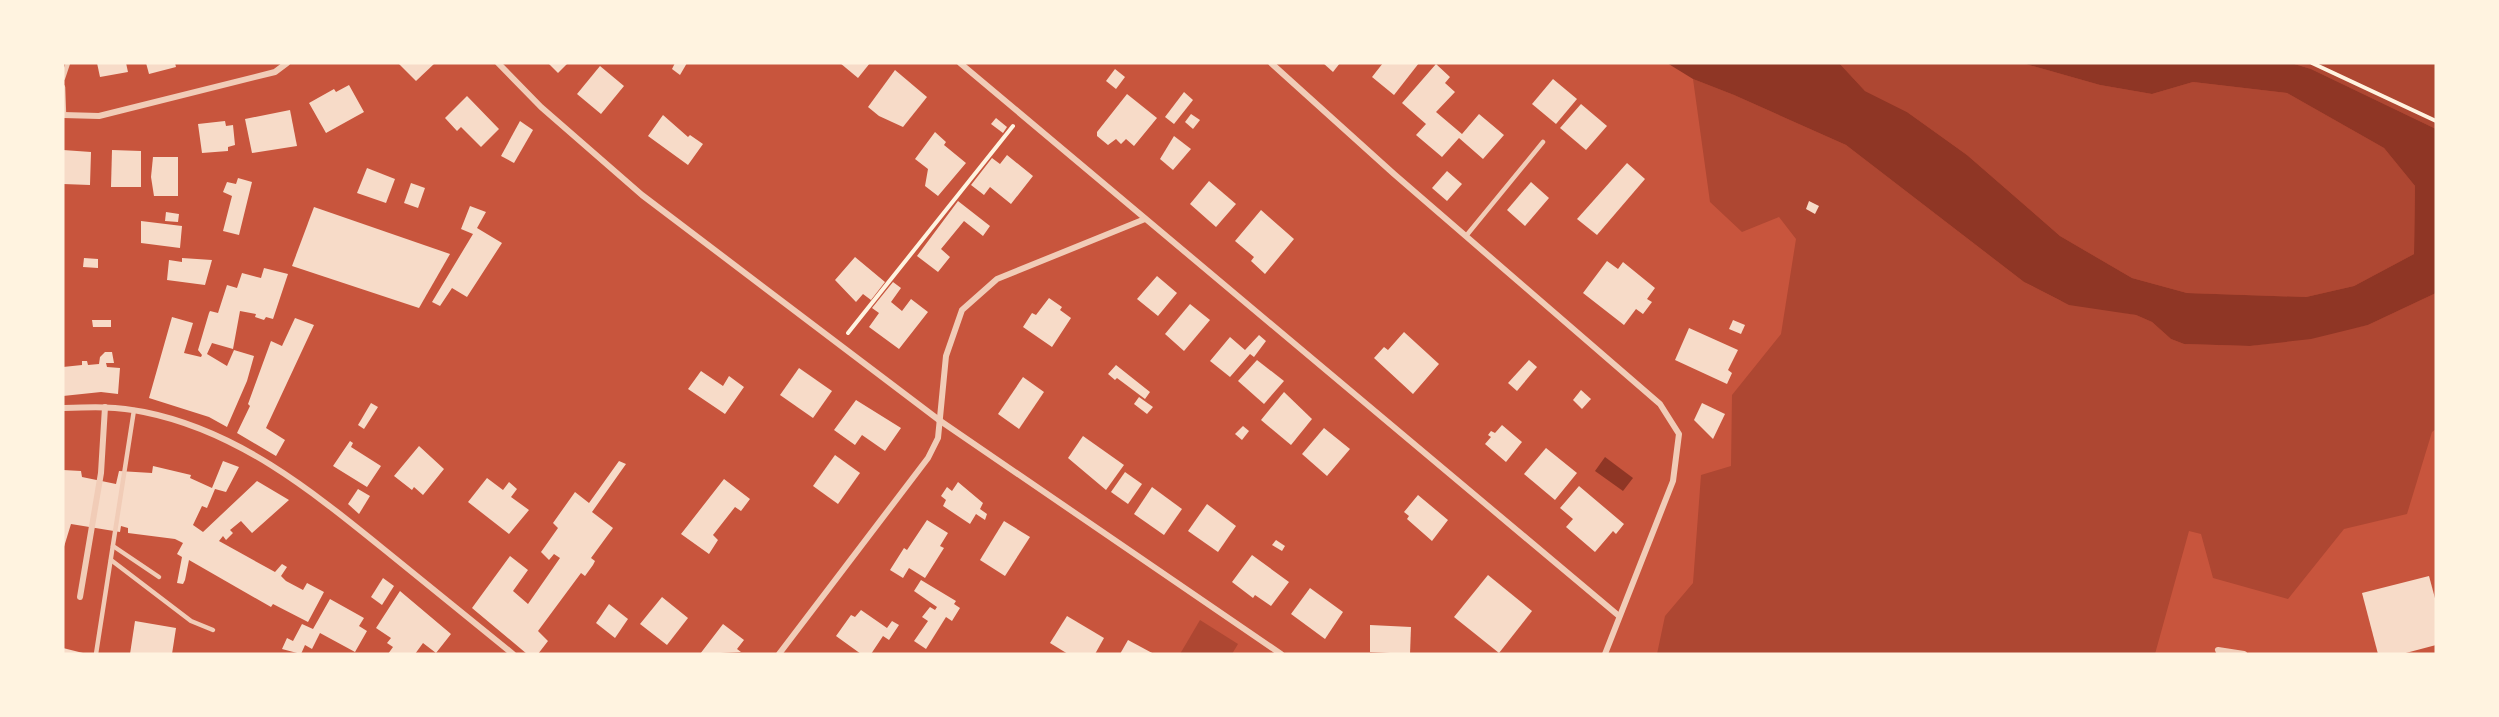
<svg xmlns="http://www.w3.org/2000/svg" width="2499" height="717" font-family="'Noto Sans',sans-serif">
	<style>
		.green { fill: #ae4732 }
		.water { fill: #8f3625 }
		.building { fill: #f7dbc8 }
		.lines { fill: none; stroke-linecap: round; stroke-linejoin: round }
		.path { stroke: #fff3e0; stroke-width: 4 }
		.service { stroke: #f1ccb7; stroke-width: 4.5 }
		.minor { stroke: #f1ccb7; stroke-width: 6 }
	</style>
	<rect width="100%" height="100%" fill="#c8553d"/>
	<g class="green">
		<path d="M1839,63H2022L2100,85L2152,94L2193,82L2287,93L2384,148L2415,186L2414,254L2354,286L2306,297L2187,293L2132,278L2060,236L1967,155L1907,112L1865,91Z"/>
		<path d="M2291,63H2436V129L2311,69Z"/>
		<path d="M1693,79L1734,95L1846,145L2024,282L2061,301L2136,315L2152,322L2171,339L2184,344L2250,346L2295,340L2368,325L2436,293V429L2432,432L2407,514L2344,529L2288,599L2213,578L2201,534L2189,531L2155,654H1657L1665,616L1693,583L1701,475L1731,466L1732,395L1781,334L1796,239L1779,217L1742,232L1710,202Z"/>
		<path d="M1200,620L1238,644L1232,654H1180Z"/>
	</g>
	<g class="water">
		<path d="M1667,63H1839L1865,91L1907,112L1967,155L2060,236L2132,278L2187,293L2306,297L2354,286L2414,254L2415,186L2384,148L2287,93L2193,82L2152,94L2100,85L2022,63H2291L2311,69L2436,129V293L2368,325L2311,339L2250,346L2184,344L2171,339L2152,322L2136,315L2069,305L2024,282L1846,145L1734,95L1693,79Z"/>
		<path d="M1605,457L1633,478L1623,491L1595,471Z"/>
	</g>
	<g class="building">
		<path d="M97,63H126L128,72L100,77Z"/>
		<path d="M146,63H175L176,67L149,74Z"/>
		<path d="M398,63H435L416,81Z"/>
		<path d="M548,63H568L558,73Z"/>
		<path d="M675,63H687L680,75L672,69Z"/>
		<path d="M840,63H870L858,78Z"/>
		<path d="M1323,63H1340L1333,72Z"/>
		<path d="M1383,63H1419L1394,95L1372,77Z"/>
		<path d="M1436,64L1450,77L1445,83L1455,92L1436,112L1462,134L1479,114L1504,135L1483,159L1459,138L1442,157L1416,135L1426,124L1402,103Z"/>
		<path d="M600,66L624,86L601,114L577,94Z"/>
		<path d="M1115,69L1125,77L1116,89L1106,81Z"/>
		<path d="M895,70L927,97L903,127L879,116L868,107Z"/>
		<path d="M1553,79L1577,99L1556,124L1532,104Z"/>
		<path d="M349,85L364,112L326,133L309,103L334,89L336,92Z"/>
		<path d="M1184,92L1193,100L1174,124L1165,117Z"/>
		<path d="M1127,94L1157,118L1134,146L1126,139L1121,144L1116,139L1108,145L1097,136V132Z"/>
		<path d="M467,96L499,129L481,147L461,127L457,131L445,118Z"/>
		<path d="M1581,104L1607,126L1586,150L1560,128Z"/>
		<path d="M290,110L297,146L252,153L245,119Z"/>
		<path d="M1191,114L1200,120L1193,129L1185,122Z"/>
		<path d="M663,115L688,137L690,135L703,144L688,165L648,136Z"/>
		<path d="M996,118L1007,127L1003,133L991,124Z"/>
		<path d="M225,121L226,126L233,125L235,145L228,147V151L202,153L198,124Z"/>
		<path d="M520,121L533,130L514,163L501,156Z"/>
		<path d="M935,132L946,142L944,145L966,163L938,196L925,186L928,169L915,159Z"/>
		<path d="M1174,136L1191,149L1173,170L1160,159Z"/>
		<path d="M63,150L91,152L90,185L63,184Z"/>
		<path d="M112,150L141,151V187H111Z"/>
		<path d="M1007,155L1033,176L1011,204L990,187L984,195L971,185L992,158L1000,164Z"/>
		<path d="M153,157H178V196H154L151,177Z"/>
		<path d="M1627,163L1645,179L1597,235L1577,219Z"/>
		<path d="M367,168L395,179L386,203L357,193Z"/>
		<path d="M1447,171L1462,184L1447,201L1432,188Z"/>
		<path d="M238,178L252,182L239,235L223,231L232,196L223,192L227,182L236,184Z"/>
		<path d="M1209,181L1236,204L1216,227L1190,204Z"/>
		<path d="M1531,182L1549,198L1525,226L1507,210Z"/>
		<path d="M411,183L425,188L418,208L404,203Z"/>
		<path d="M958,201L990,226L983,236L964,221L941,249L950,257L938,272L917,256Z"/>
		<path d="M1809,201L1819,206L1815,214L1806,209Z"/>
		<path d="M470,206L486,212L477,228L502,243L467,297L452,288L440,306L432,302L473,234L461,229Z"/>
		<path d="M314,207L450,254L419,308L292,266Z"/>
		<path d="M1261,210L1294,239L1265,274L1251,261L1254,257L1235,241Z"/>
		<path d="M166,212L179,214L178,222L165,221Z"/>
		<path d="M141,221L182,226L180,248L141,243Z"/>
		<path d="M855,257L885,282L871,300L863,294L856,302L835,280Z"/>
		<path d="M84,258L98,259V268L83,267Z"/>
		<path d="M182,258L212,260L205,285L167,280L169,260L182,262Z"/>
		<path d="M1607,261L1618,269L1623,262L1655,288L1647,299L1652,302L1643,314L1636,309L1624,325L1583,293Z"/>
		<path d="M264,268L288,274L273,319L266,317L264,320L255,317L256,314L240,311L233,349L212,343L207,354L227,366L234,350L254,356L247,381L227,427L209,417L149,398L172,317L193,323L184,353L201,357L202,355L198,350L209,313L210,311L218,313L227,285L237,288L242,273L261,278Z"/>
		<path d="M1157,276L1177,293L1158,316L1137,299Z"/>
		<path d="M893,282L901,288L891,302L902,311L911,299L928,312L899,349L869,327L879,313L872,308Z"/>
		<path d="M1049,298L1062,307L1060,310L1071,318L1052,347L1023,327L1032,313L1036,315Z"/>
		<path d="M1190,304L1210,320L1184,351L1165,334Z"/>
		<path d="M295,318L314,325L266,428L285,440L276,456L237,433L250,406L248,404L271,341L282,346Z"/>
		<path d="M92,320H111V327H93Z"/>
		<path d="M1733,320L1745,325L1741,334L1729,329Z"/>
		<path d="M1689,328L1738,350L1728,370L1732,373L1727,384L1675,360Z"/>
		<path d="M1404,332L1439,364L1413,394L1374,358L1384,347L1388,350Z"/>
		<path d="M1259,335L1266,341L1254,357L1250,354L1230,377L1210,361L1230,337L1245,350Z"/>
		<path d="M105,352H112L114,363H106L107,367L120,368L118,394L101,392L63,396V367L82,365V361H87L88,365L99,364L100,357Z"/>
		<path d="M1257,360L1284,381L1264,404L1238,381Z"/>
		<path d="M1529,360L1537,367L1517,391L1508,383Z"/>
		<path d="M1116,365L1150,392L1145,399L1117,378L1115,380L1108,374Z"/>
		<path d="M799,368L832,391L813,418L780,395Z"/>
		<path d="M701,371L723,386L729,376L744,387L725,414L688,389Z"/>
		<path d="M1023,377L1044,392L1019,429L998,414Z"/>
		<path d="M1581,390L1591,399L1582,409L1573,400Z"/>
		<path d="M1284,392L1312,419L1291,445L1261,420Z"/>
		<path d="M1139,397L1153,407L1147,414L1134,404Z"/>
		<path d="M856,400L901,428L885,451L862,435L855,445L834,430Z"/>
		<path d="M371,403L378,407L364,429L358,425Z"/>
		<path d="M1702,403L1725,414L1713,439L1694,420Z"/>
		<path d="M1502,425L1522,442L1506,462L1485,444L1491,437L1488,435L1491,431L1495,433Z"/>
		<path d="M1243,426L1249,431L1242,440L1235,434Z"/>
		<path d="M1324,428L1350,449L1327,476L1302,454Z"/>
		<path d="M1083,436L1124,465L1106,490L1068,458Z"/>
		<path d="M350,441L353,443L351,447L381,466L367,487L333,466Z"/>
		<path d="M419,446L444,469L423,495L414,487L412,490L394,476Z"/>
		<path d="M1546,448L1577,473L1555,500L1524,474Z"/>
		<path d="M835,455L860,473L838,504L813,486Z"/>
		<path d="M223,461L239,467L226,492L215,489L207,508L202,506L193,525L203,532L257,481L289,500L252,533L241,521L230,530L233,533L226,540L223,536L219,541L275,572L282,564L287,567L281,576L286,581L303,590L307,583L324,592L308,622L273,604L271,607L189,560L185,580L183,584L177,583L182,557L177,554L183,543L175,539L128,533V528L121,526L120,532L71,524L63,550V470L81,471L82,477L116,484L119,471L152,473L153,466L191,475L190,478L212,488Z"/>
		<path d="M619,461L626,464L592,512L613,528L591,558L595,561L593,565L585,576L581,573L538,631L548,641L538,654H527L472,608L510,556L528,570L513,591L528,604L560,558L554,554L549,560L541,552L558,528L553,523L575,492L589,503Z"/>
		<path d="M1125,472L1142,484L1128,504L1111,492Z"/>
		<path d="M487,478L503,490L509,482L517,489L511,497L529,510L509,534L468,502Z"/>
		<path d="M724,479L750,499L741,511L735,507L713,535L718,540L709,554L681,534Z"/>
		<path d="M958,482L983,503L980,509L987,514L985,520L976,514L970,524L943,506L946,500L941,496L947,487L952,491Z"/>
		<path d="M1579,486L1624,524L1616,534L1613,531L1595,552L1566,527L1573,519L1560,508Z"/>
		<path d="M1152,487L1182,509L1164,535L1134,514Z"/>
		<path d="M358,489L370,496L359,514L348,504Z"/>
		<path d="M1418,495L1448,520L1432,541L1407,519L1409,516L1404,512Z"/>
		<path d="M1207,504L1236,526L1218,552L1188,531Z"/>
		<path d="M927,520L948,533L940,546L944,548L925,578L909,568L903,578L890,570L904,548L907,550Z"/>
		<path d="M1004,521L1030,537L1005,576L980,560Z"/>
		<path d="M1276,540L1285,546L1282,551L1272,545Z"/>
		<path d="M1252,555L1289,582L1271,606L1255,595L1253,598L1232,582Z"/>
		<path d="M1488,575L1532,611L1499,653L1454,617Z"/>
		<path d="M2429,576L2436,602V645L2402,654H2378L2362,593Z"/>
		<path d="M383,578L394,586L382,605L371,597Z"/>
		<path d="M921,580L956,601L954,604L960,608L952,621L946,617L926,649L914,641L928,621L922,617L930,607L935,610L937,607L914,591Z"/>
		<path d="M1310,588L1343,612L1325,639L1291,614Z"/>
		<path d="M400,591L451,634L436,653L423,643L415,654H388L393,647L387,643L391,638L376,628Z"/>
		<path d="M662,597L688,618L667,645L640,624Z"/>
		<path d="M330,599L364,618L359,626L367,631L355,652L320,633L312,649L305,645L301,654L282,649L287,638L293,641L302,624L313,629Z"/>
		<path d="M609,604L628,619L615,638L596,623Z"/>
		<path d="M861,610L887,628L892,621L899,625L889,640L883,636L871,654H861L836,636L851,615L855,617Z"/>
		<path d="M1067,616L1104,638L1095,654H1068L1050,643Z"/>
		<path d="M135,621L176,628L172,654H130Z"/>
		<path d="M723,624L744,640L737,649L741,652L700,654Z"/>
		<path d="M1370,625L1411,627L1410,654L1370,652Z"/>
		<path d="M1128,640L1154,654H1120Z"/>
		<path d="M63,648L83,653V654H63Z"/>
	</g>
	<g class="lines">
		<g class="path">
			<path d="M2312,63L2436,121"/>
			<path d="M848,333L1013,126"/>
		</g>
		<g class="service">
			<path d="M63,78L68,63"/>
			<path d="M63,87L64,115"/>
			<path d="M1466,236L1543,142"/>
			<path d="M113,546L159,577"/>
			<path d="M111,560L191,621L213,630"/>
			<path d="M96,654L134,410"/>
		</g>
		<g class="minor">
			<path d="M498,63L541,107L642,195L939,420L1281,654"/>
			<path d="M960,63L1619,616"/>
			<path d="M1271,63L1394,174L1660,404L1679,434L1673,481L1605,654"/>
			<path d="M63,115L99,116L275,72L287,63"/>
			<path d="M63,408C91,407 117,406 144,412C239,431 313,492 386,551C428,585 471,620 513,654"/>
			<path d="M80,597L101,473L105,407"/>
			<path d="M779,654L928,458L938,438L946,356L962,310L997,279L1145,219"/>
			<path d="M2220,654L2218,650L2244,654"/>
		</g>
	</g>
	<rect width="2499" height="717" fill="none" stroke="#fff3e0" stroke-width="129"/>
</svg>
